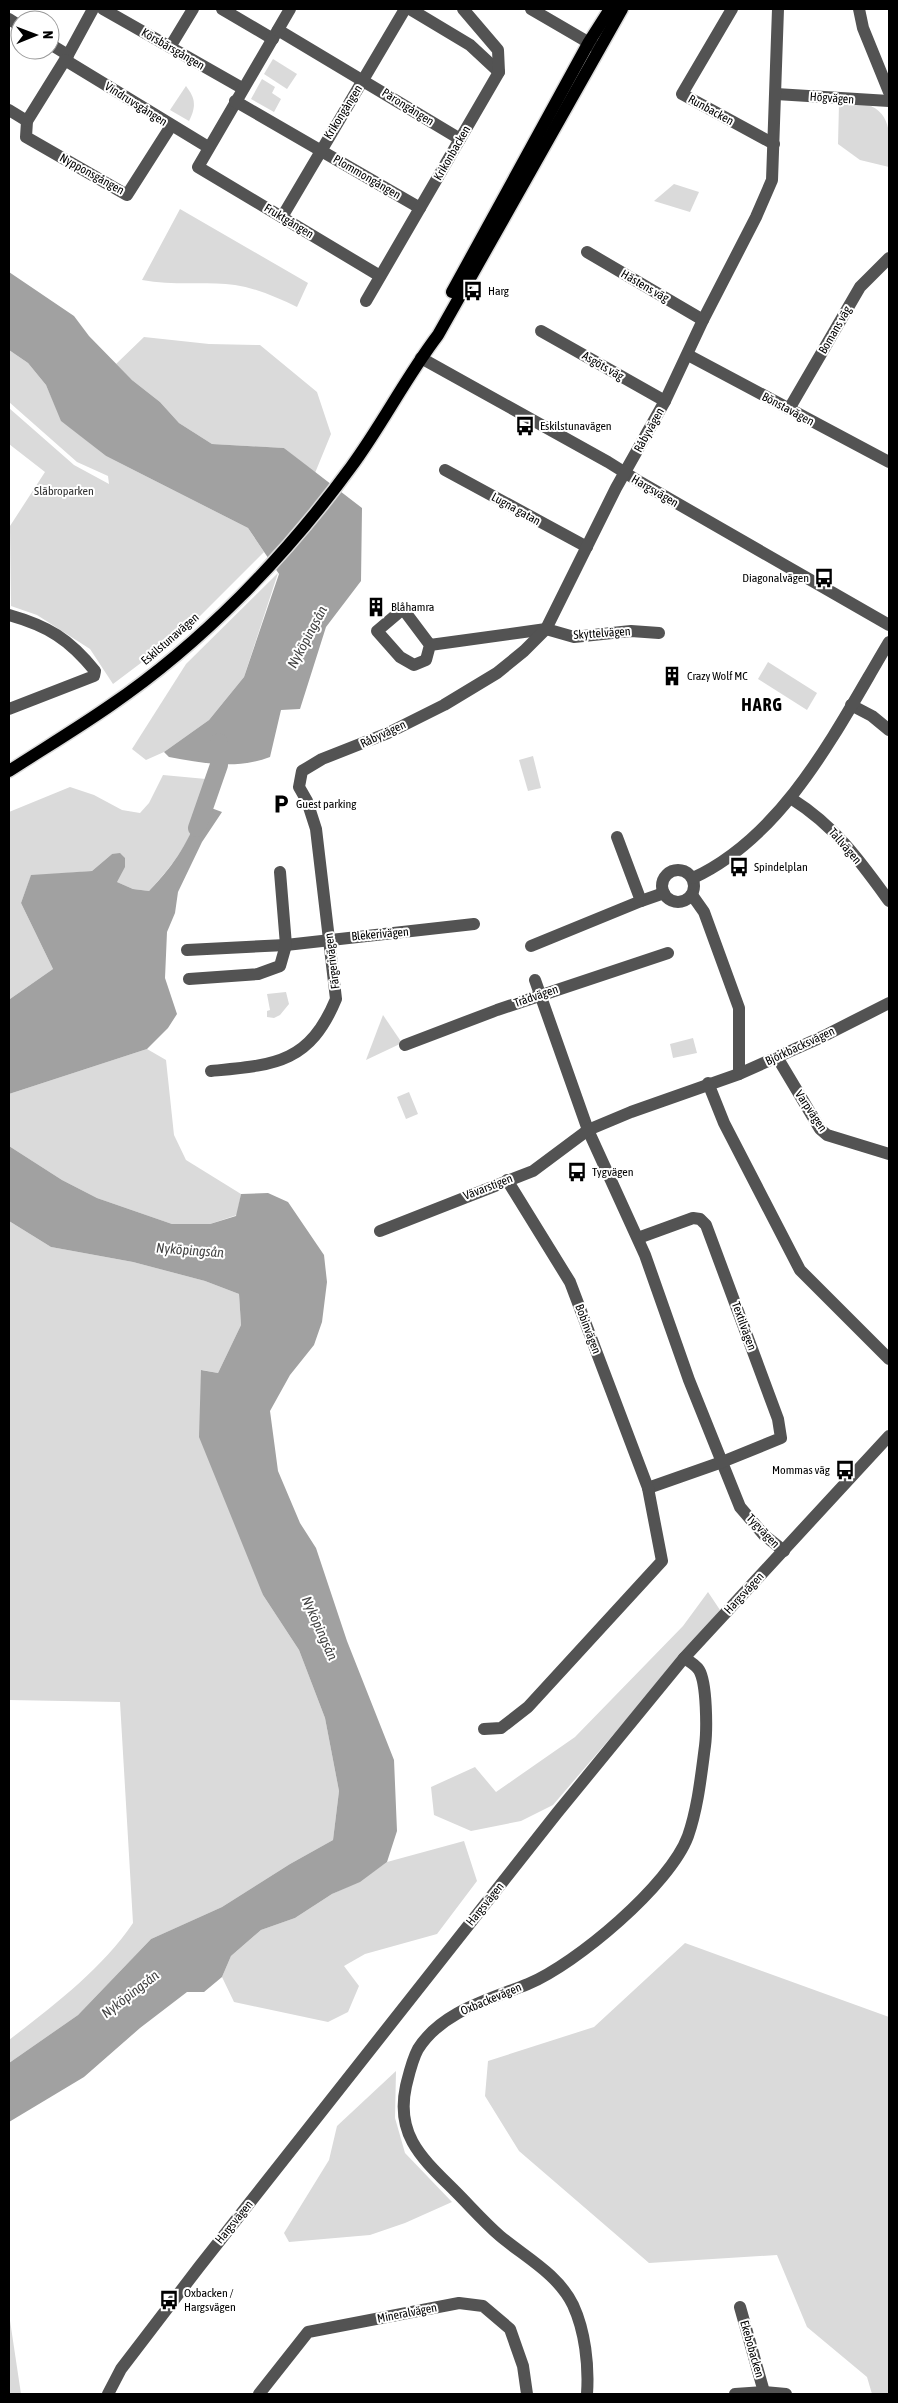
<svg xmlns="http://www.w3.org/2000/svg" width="898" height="2403" font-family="'Asap Condensed',sans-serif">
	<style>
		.green { fill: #dadada }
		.water { fill: #a1a1a1 }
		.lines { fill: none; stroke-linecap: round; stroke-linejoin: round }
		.river { stroke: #a1a1a1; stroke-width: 18 }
		.major-casing { stroke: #dbdbdb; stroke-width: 15 }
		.minor { stroke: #535353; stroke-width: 12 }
		.major { stroke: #000; stroke-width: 12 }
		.labels { text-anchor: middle; stroke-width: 4; stroke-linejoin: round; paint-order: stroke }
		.street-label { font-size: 12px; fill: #000; stroke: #fff }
		.poi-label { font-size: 12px; fill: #000; stroke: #fff; text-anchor: start }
		.park-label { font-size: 12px; fill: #313131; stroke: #fff }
		.water-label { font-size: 14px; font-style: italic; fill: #424242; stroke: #fff }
		.district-label { font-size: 18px; font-weight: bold; letter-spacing: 1px; fill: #000; stroke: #fff }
	</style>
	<rect width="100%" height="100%" fill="#fff"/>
	<g class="green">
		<path d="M273,59L297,74L287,89L264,74Z"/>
		<path d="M262,79L275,87L272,93L281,99L274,112L251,99Z"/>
		<path d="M186,86C196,99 196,107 189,121L170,110Z"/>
		<path d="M839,104C849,105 863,103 871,106C895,117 889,147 889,167L860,160L838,144Z"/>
		<path d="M674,184L699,192L690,212L654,201Z"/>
		<path d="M180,209L308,283L297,307C278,298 256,288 235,285C204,281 173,286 142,280Z"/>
		<path d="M144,337L209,344L260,345L317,392L331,434L315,473L284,448L212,444L179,423L160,402L132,380L116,364Z"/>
		<path d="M9,350L28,363L46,385L62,421L106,456L248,528L264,552L190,626L113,684L90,649L37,615L11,606L10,526L45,472L9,444V408L74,465L109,484L108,476L77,462L9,402Z"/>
		<path d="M278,573L244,677L209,720L164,752L146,760L132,749L186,664Z"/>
		<path d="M768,662L817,693L807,710L758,679Z"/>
		<path d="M533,756L541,788L528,791L519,760Z"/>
		<path d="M163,775L206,779C201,826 181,857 149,891L133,889L117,882L112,854L92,871L31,876L21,903L53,969L10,999L9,1003V812L70,787L94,795L122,810L140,813L149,803Z"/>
		<path d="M286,992L289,1004L280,1015L274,1018L267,1017V1011L270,1010L267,994Z"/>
		<path d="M383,1015L402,1043L366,1060Z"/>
		<path d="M693,1038L697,1053L673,1058L670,1044Z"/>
		<path d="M147,1049L166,1060L174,1135L186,1160L241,1194L237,1215L210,1224H172L97,1198L62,1180L9,1146V1094Z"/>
		<path d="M409,1092L418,1114L406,1119L397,1097Z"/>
		<path d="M9,1221L51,1247L133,1262L205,1281L239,1294L241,1325L218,1373L202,1370L263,1595L299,1650L325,1718L339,1791L333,1840L290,1864L222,1907L151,1939L78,2015L9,2063V2040C53,2006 101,1970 133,1923L120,1702L9,1700Z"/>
		<path d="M708,1592L720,1610L553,1805L521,1821L471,1831L434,1815L431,1787L475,1767L496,1792L575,1737L683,1626Z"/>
		<path d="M464,1841L477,1881L437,1934L365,1954L344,1966L359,1986L348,2012L328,2022L234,2002L222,1977L231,1956L261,1930L295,1918L332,1894L360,1881L387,1862Z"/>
		<path d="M685,1943L889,2017V2394H872L867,2377L807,2327L777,2255L649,2263L519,2151L485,2096L488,2061L594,2027Z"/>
		<path d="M396,2071L395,2118L405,2153L452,2202L405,2223L370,2235L289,2242L284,2233L329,2160L337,2126Z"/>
		<path d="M9,2314L21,2394H9Z"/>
	</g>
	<g class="water">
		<path d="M9,272L74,316L89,336L132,380L160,402L179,423L212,444L284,448L362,508L361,581L326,627L300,709L281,710L270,757C237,770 203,763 169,757L164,752L209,720L244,677L279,574L248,528L106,456L61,421L46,385L28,363L9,350Z"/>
		<path d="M203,805L222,812L202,842L178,892L175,913L167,932L165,978L177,1014L168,1028L147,1049L9,1094V1003L10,999L53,969L21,903L31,875L92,871L112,854L120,853L125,858V867L117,882L133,889L149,891C177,862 188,842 203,805Z"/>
		<path d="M9,1146L62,1180L97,1198L172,1224H210L236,1216L241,1194L268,1193L288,1202L324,1255L327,1282L322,1322L314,1345L290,1375L270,1411L278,1471L300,1523L316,1548L347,1641L394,1760L397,1831L387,1862L360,1882L332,1894L295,1918L261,1930L231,1956L222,1977L204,1992H187L140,2028L84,2077L9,2122V2063L78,2015L151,1939L222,1907L290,1864L333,1840L339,1791L325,1718L299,1650L263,1595L199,1437L201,1370L218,1373L241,1325L239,1294L205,1281L133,1262L51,1247L9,1221Z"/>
	</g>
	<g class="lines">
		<path class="river" d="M197,828L219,765V742"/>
		<defs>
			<g id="major">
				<path d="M452,292L589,42L610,9"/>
				<path d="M9,771C43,749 78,728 111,705C202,643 286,556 351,467C382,425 406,377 438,335L622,9"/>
			</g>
		</defs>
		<use href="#major" class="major-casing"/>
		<g class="minor">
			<path d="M93,9L68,55L27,121L26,137L127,195L171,126"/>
			<path d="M103,9L242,88"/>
			<path d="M222,9L273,39"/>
			<path d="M290,9L198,167L380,276"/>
			<path d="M410,9L470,45L499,72"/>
			<path d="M531,9L598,48"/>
			<path d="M732,9L682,94L774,144"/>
			<path d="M859,9L863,28L889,92"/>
			<path d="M9,19L20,26"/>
			<path d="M278,30L460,139"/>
			<path d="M50,44L68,55"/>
			<path d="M170,47L193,9"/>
			<path d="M65,60L208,147"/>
			<path d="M776,94L889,101"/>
			<path d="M235,101L420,208"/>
			<path d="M9,110L27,121"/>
			<path d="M282,217L405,9"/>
			<path d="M587,252L703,320"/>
			<path d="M366,301L499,72L498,50L463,9"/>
			<path d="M541,331L665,401"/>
			<path d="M688,355L889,462"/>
			<path d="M421,358L608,462L640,482L889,625"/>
			<path d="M789,409L860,287L889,258"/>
			<path d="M445,470L587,547"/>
			<path d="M9,615C48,626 69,639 95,671L94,676L9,709"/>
			<path d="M430,645L426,660L414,665L400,657L377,631L403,609L430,645L546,629L574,637L631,631L659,633"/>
			<path d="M851,705L872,716L889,730"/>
			<path d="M792,799C835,826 860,861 889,901"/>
			<circle cx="678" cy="886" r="16"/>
			<path d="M693,878C786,835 838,727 889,642"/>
			<path d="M692,895L704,912L739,1008V1074"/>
			<path d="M641,901L664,893"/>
			<path d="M531,946L641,901L617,837"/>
			<path d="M187,950L286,945L474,924"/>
			<path d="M189,979L258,974L280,966L286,945L280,872"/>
			<path d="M535,980L588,1130L645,1255L689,1380L740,1507L764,1535L784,1551"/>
			<path d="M405,1045L497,1010L668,953"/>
			<path d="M777,1057L820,1129L827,1135L889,1154"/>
			<path d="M211,1071C274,1065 309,1064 336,999L316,829L307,801L299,787L302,771L322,759L388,733L444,705L497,673L524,651L546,629L616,488L665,401L703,320L756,217L772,180L778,9"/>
			<path d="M708,1083L724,1123L800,1270L889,1359"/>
			<path d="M380,1231L533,1171L588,1130L631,1112L739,1074L824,1036L889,1003"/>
			<path d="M638,1238L693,1218L700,1219L706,1225L778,1419L781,1438L722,1462L648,1488"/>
			<path d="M484,1729L501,1728L528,1707L662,1561L648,1488L570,1282L507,1180"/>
			<path d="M740,2307L764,2392"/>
			<path d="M108,2394L121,2369L199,2267L557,1813L684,1658L889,1436"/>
			<path d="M259,2394L308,2332L459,2303L483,2306L510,2329L523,2366L527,2394"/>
			<path d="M587,2394C589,2365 585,2331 573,2305C558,2274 525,2257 500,2236C484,2222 470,2206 456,2192C423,2159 395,2136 406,2086C409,2074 412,2060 418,2049C442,2011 489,2000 528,1984C576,1964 670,1885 688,1836C698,1807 701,1776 705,1746C707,1730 707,1683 699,1670C696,1665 689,1661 684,1658"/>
			<path d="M735,2394L764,2392L786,2394"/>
		</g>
		<use href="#major" class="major"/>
	</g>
	<defs>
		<symbol id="bus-bare" viewBox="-9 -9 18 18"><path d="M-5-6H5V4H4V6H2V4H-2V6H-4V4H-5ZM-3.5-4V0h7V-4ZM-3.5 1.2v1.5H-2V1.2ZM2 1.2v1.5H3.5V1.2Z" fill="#000" stroke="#fff" stroke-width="2.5" paint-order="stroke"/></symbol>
		<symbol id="building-bare" viewBox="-9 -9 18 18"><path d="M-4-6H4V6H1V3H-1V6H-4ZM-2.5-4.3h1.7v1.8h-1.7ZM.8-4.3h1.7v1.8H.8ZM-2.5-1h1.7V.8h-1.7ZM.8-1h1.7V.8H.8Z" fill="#000" stroke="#fff" stroke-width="2.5" paint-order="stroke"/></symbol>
		<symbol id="parking-bare" viewBox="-9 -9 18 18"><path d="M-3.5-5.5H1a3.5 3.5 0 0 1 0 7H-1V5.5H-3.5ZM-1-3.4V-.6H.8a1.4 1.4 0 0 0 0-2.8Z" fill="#000" stroke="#fff" stroke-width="2.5" paint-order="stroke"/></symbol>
	</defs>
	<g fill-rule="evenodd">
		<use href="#bus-bare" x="459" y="277" width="28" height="28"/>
		<use href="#bus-bare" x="511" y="412" width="28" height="28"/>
		<use href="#bus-bare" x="810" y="564" width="28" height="28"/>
		<use href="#building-bare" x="362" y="593" width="28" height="28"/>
		<use href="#building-bare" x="658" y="662" width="28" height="28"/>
		<use href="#parking-bare" x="267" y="790" width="28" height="28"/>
		<use href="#bus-bare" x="725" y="853" width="28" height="28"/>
		<use href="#bus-bare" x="563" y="1158" width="28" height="28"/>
		<use href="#bus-bare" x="831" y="1456" width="28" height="28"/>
		<use href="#bus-bare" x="155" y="2286" width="28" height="28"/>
	</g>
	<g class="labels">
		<g class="street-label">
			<text transform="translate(173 49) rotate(30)" y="4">Körsbärsgången</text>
			<text transform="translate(832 98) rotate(4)" y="4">Högvägen</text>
			<text transform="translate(136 104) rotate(32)" y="4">Vindruvsgången</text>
			<text transform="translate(408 107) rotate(32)" y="4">Pärongången</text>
			<text transform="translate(711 110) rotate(29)" y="4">Runbacken</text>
			<text transform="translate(343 112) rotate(-58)" y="4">Krikongången</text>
			<text transform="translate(452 153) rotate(-60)" y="4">Krikonbacken</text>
			<text transform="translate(92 174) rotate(29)" y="4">Nypponsgången</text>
			<text transform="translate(367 177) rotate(30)" y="4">Plommongången</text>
			<text transform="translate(289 221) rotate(31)" y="4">Fruktgången</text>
			<text transform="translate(645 286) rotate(30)" y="4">Hästens väg</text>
			<text transform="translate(835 330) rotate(-60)" y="4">Bomans väg</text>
			<text transform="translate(603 366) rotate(30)" y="4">Asgöts väg</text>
			<text transform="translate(788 409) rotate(28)" y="4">Bönstavägen</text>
			<text transform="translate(649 430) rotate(-61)" y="4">Råbyvägen</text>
			<text transform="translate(655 491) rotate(30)" y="4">Hargsvägen</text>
			<text transform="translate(516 509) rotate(29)" y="4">Lugna gatan</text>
			<text transform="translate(602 633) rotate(-4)" y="4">Skyttelvägen</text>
			<text transform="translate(170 639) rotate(-41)" y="4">Eskilstunavägen</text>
			<text transform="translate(383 734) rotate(-25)" y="4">Råbyvägen</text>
			<text transform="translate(845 846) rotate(49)" y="4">Tallvägen</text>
			<text transform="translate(380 934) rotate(-5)" y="4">Blekerivägen</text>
			<text transform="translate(332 961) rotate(-97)" y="4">Färgerivägen</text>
			<text transform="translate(536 996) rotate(-19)" y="4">Trådvägen</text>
			<text transform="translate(800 1046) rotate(-25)" y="4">Björkbacksvägen</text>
			<text transform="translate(811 1111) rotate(56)" y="4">Varpvägen</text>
			<text transform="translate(488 1187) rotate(-21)" y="4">Vävarstigen</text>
			<text transform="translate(744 1326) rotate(70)" y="4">Textilvägen</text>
			<text transform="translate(588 1329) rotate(69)" y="4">Bobinvägen</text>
			<text transform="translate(763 1531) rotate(46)" y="4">Tygvägen</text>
			<text transform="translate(744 1593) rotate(-47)" y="4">Hargsvägen</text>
			<text transform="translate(485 1904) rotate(-51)" y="4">Hargsvägen</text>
			<text transform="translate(491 1999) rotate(-23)" y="4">Oxbackevägen</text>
			<text transform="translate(234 2222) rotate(-51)" y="4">Hargsvägen</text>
			<text transform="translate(407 2313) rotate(-11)" y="4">Mineralvägen</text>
			<text transform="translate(752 2349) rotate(74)" y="4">Ekebobacken</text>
		</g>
		<g class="poi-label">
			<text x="488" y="295">Harg</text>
			<text x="540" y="430">Eskilstunavägen</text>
			<text x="809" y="582" text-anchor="end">Diagonalvägen</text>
			<text x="391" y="611">Blåhamra</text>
			<text x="687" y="680">Crazy Wolf MC</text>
			<text x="296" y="808">Guest parking</text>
			<text x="754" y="871">Spindelplan</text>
			<text x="592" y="1176">Tygvägen</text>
			<text x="830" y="1474" text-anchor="end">Mommas väg</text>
			<text x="184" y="2297">Oxbacken /<tspan x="184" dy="14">Hargsvägen</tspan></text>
		</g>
		<g class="park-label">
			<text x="64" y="495">Släbroparken</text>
		</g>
		<g class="water-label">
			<text transform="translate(307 637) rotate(-62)" y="5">Nyköpingsån</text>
			<text transform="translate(190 1250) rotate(4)" y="5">Nyköpingsån</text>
			<text transform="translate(320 1628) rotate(66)" y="5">Nyköpingsån</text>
			<text transform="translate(130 1994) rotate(-38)" y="5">Nyköpingsån</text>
		</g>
		<g class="district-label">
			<text x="762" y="711">HARG</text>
		</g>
	</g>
	<rect width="898" height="2403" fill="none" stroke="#000000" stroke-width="20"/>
	<g transform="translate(35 35) rotate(89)"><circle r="24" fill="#ffffff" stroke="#999999"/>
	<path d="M0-4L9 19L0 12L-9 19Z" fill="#000000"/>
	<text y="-8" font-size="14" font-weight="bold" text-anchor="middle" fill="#000000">N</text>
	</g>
</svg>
